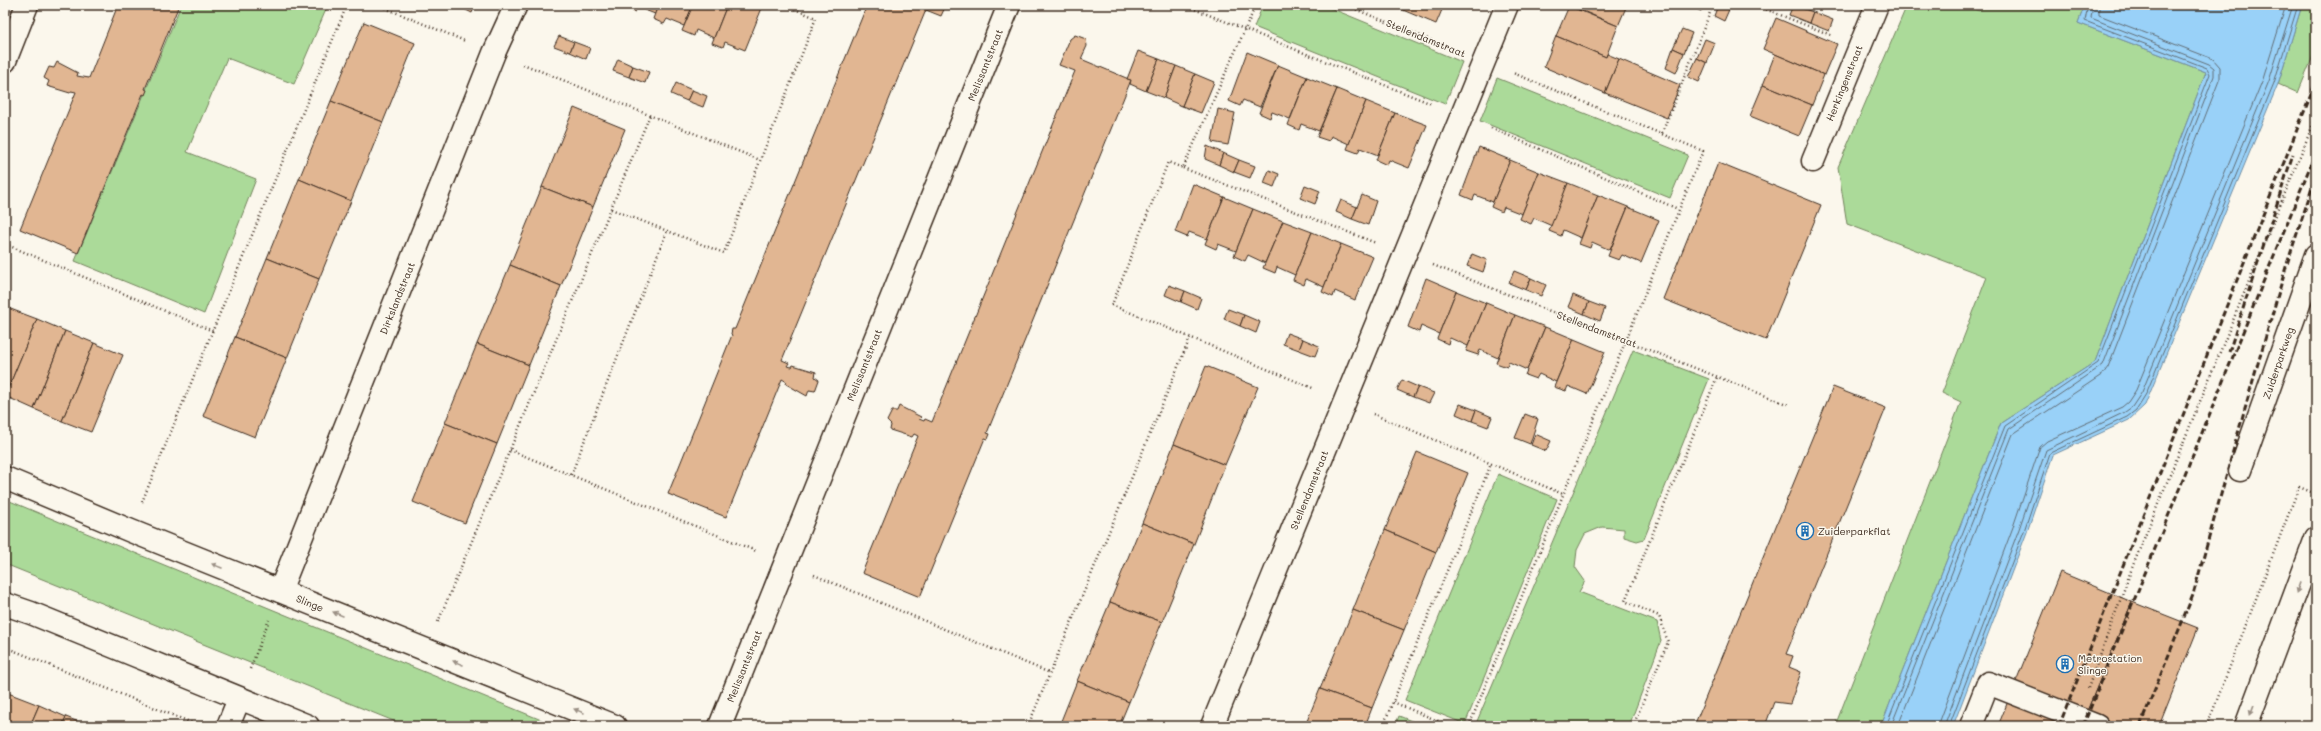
<svg xmlns="http://www.w3.org/2000/svg" width="2321" height="731" font-family="Mali,sans-serif">
	<style>
		.green { fill: #abda99; stroke: #73825c }
		.water { fill: #99d1f8; stroke: #738ea1 }
		.lines { fill: none; stroke-linecap: round; stroke-linejoin: round }
		.shore { stroke: #616d75; stroke-width: 1 }
		.building { fill: #e1b692; stroke: #3b2a1e }
		.street-casing { stroke: #3b2a1e; stroke-width: 25 }
		.secondary-casing { stroke: #3b2a1e; stroke-width: 25 }
		.path { stroke: #3b2a1e; stroke-width: 2.5; stroke-dasharray: 1 3; stroke-linecap: butt }
		.street { stroke: #fbf7ec; stroke-width: 22 }
		.secondary { stroke: #fbf7ec; stroke-width: 22 }
		.rail { stroke: #3b2a1e; stroke-width: 3; stroke-dasharray: 6 3; stroke-linecap: butt }
		.oneway { fill: #9b9085 }
		.labels { text-anchor: middle; stroke-width: 3; stroke-linejoin: round; paint-order: stroke }
		.street-label { font-size: 10px; fill: #3b2a1e; stroke: #fbf7ec }
		.poi-label { font-size: 10px; fill: #3b2a1e; stroke: #fbf7ec; text-anchor: start }
	</style>
	<rect width="100%" height="100%" fill="#fbf7ec"/>
	<filter id="ink" filterUnits="userSpaceOnUse"><feTurbulence type="fractalNoise" baseFrequency=".025" numOctaves="2"/><feDisplacementMap in="SourceGraphic" scale="8" xChannelSelector="R" yChannelSelector="G"/><feConvolveMatrix kernelMatrix="1 2 1 2 8 2 1 2 1" color-interpolation-filters="sRGB"/></filter>
	<g filter="url(#ink)">
		<g class="green">
			<path d="M181,5H328L294,84L227,58L187,152L256,179L204,314L75,261Z"/>
			<path d="M1263,5H1323L1462,62L1445,104L1254,27Z"/>
			<path d="M1907,5H1964L1979,11L1982,5H2085L2078,23L2206,72L2095,362L2001,423L1881,726H1835L1961,402L1942,393L1987,277L1847,224L1838,167Z"/>
			<path d="M2302,5H2316V49L2298,93L2278,84Z"/>
			<path d="M1497,78L1688,155L1670,198L1480,121Z"/>
			<path d="M1633,350L1709,379L1644,539L1637,541L1624,537V529L1602,527L1585,534L1577,550L1575,567L1585,581L1579,592L1657,622L1661,641L1629,726H1475Z"/>
			<path d="M1498,474L1557,499L1465,724L1405,700Z"/>
			<path d="M5,499L79,530L556,726H406L5,564Z"/>
			<path d="M1399,716L1424,726H1395Z"/>
		</g>
		<path class="water" d="M2085,5H2302L2278,84L2145,405L2129,420L2053,455L2027,532L1953,726H1881L2001,423L2095,362L2206,72L2078,23Z"/>
		<g class="lines">
			<g class="shore">
				<path d="M1886,726L2005,426L2098,363L2210,74L2207,68L2085,21L2088,5"/>
				<path d="M1891,726L2009,429L2103,365L2214,76V68L2209,64L2091,18L2093,5"/>
				<path d="M1898,726L2013,434L2103,374L2108,367L2220,78V67L2213,59L2099,15V5"/>
				<path d="M1938,726L2013,527L2040,447L2047,441L2122,407L2128,402L2136,390L2263,79L2286,5"/>
				<path d="M1944,726L2019,529L2046,450L2125,412L2132,407L2142,392L2269,81L2293,5"/>
				<path d="M1949,726L2024,531L2050,453L2127,417L2136,410L2146,394L2274,83L2298,5"/>
			</g>
		</g>
		<g class="building">
			<path d="M118,5H179L145,89L147,90L145,95L143,94L78,253L20,229L76,92L71,91L70,93L47,86L49,81L44,78L49,67L54,68L57,62L78,73L77,76L89,78Z"/>
			<path d="M456,5H475L472,13Z"/>
			<path d="M624,5H658L655,14L637,7L635,12L624,7Z"/>
			<path d="M658,5H693L684,26L667,19L664,24L653,19Z"/>
			<path d="M693,5H727L714,38L696,30L694,36L682,31Z"/>
			<path d="M727,5H755L762,8L745,50L725,42L723,47L712,43Z"/>
			<path d="M867,5H946L941,16L926,10L782,360L789,363L787,366L792,367L793,365L816,372L815,377L819,380L815,391L809,390L807,396L786,384L787,382L782,379L726,517L668,494L732,335L731,334L732,329H735Z"/>
			<path d="M1391,5H1444L1436,24Z"/>
			<path d="M1569,5H1627L1618,26Z"/>
			<path d="M1691,5H1704L1701,11L1691,7Z"/>
			<path d="M1718,5H1731L1724,21L1714,16Z"/>
			<path d="M1793,5L1813,12L1809,23L1789,15Z"/>
			<path d="M1569,6L1618,26L1606,57L1556,36Z"/>
			<path d="M1813,12L1833,20L1829,31L1809,23Z"/>
			<path d="M1776,18L1837,44L1824,75L1763,49Z"/>
			<path d="M364,22L415,43L383,122L331,101Z"/>
			<path d="M1682,29L1692,33L1684,53L1673,48Z"/>
			<path d="M1075,35L1086,39L1087,46L1081,59L1131,80L987,433L990,434L988,439L985,438L920,597L862,573L918,436L914,434L912,437L890,430L891,425L887,421L892,411H897L899,406L921,417L919,419L924,421L925,419L932,422L1075,71L1059,65L1070,39Z"/>
			<path d="M559,36L574,42L570,52L554,46Z"/>
			<path d="M1556,36L1606,57L1607,54L1619,59L1605,93L1544,67Z"/>
			<path d="M1705,39L1715,43L1707,63L1697,58Z"/>
			<path d="M574,42L590,48L586,59L570,52Z"/>
			<path d="M1673,48L1684,53L1676,73L1666,68Z"/>
			<path d="M1138,51L1159,59L1146,91L1130,84L1131,80L1127,79Z"/>
			<path d="M1247,52L1278,65L1260,107L1243,100L1240,106L1229,101Z"/>
			<path d="M1775,54L1824,75L1812,105L1763,85Z"/>
			<path d="M1697,58L1707,63L1699,82L1688,77Z"/>
			<path d="M618,59L633,66L629,77L613,71Z"/>
			<path d="M1159,59L1176,66L1164,98L1146,91Z"/>
			<path d="M1619,59L1680,85L1667,118L1605,93Z"/>
			<path d="M1278,65L1307,77L1290,119L1272,112L1270,118L1259,113Z"/>
			<path d="M633,66L649,72L645,83L629,77Z"/>
			<path d="M1176,66L1195,74L1182,106L1164,98Z"/>
			<path d="M1195,74L1214,82L1201,113L1182,106Z"/>
			<path d="M1307,77L1337,89L1319,131L1301,124L1299,130L1288,125Z"/>
			<path d="M676,83L692,90L687,101L671,94Z"/>
			<path d="M1763,85L1812,105L1799,136L1750,116Z"/>
			<path d="M1337,89L1366,101L1349,144L1331,136L1329,141L1317,137Z"/>
			<path d="M692,90L707,96L703,107L687,101Z"/>
			<path d="M331,101L383,122L351,201L299,179Z"/>
			<path d="M1366,101L1395,113L1378,155L1360,148L1358,153L1347,149Z"/>
			<path d="M574,108L625,129L593,207L542,187Z"/>
			<path d="M1218,109L1235,113L1228,145L1212,142Z"/>
			<path d="M1395,113L1427,125L1409,168L1389,160L1387,165L1376,160Z"/>
			<path d="M1207,146L1223,153L1219,165L1205,159Z"/>
			<path d="M1479,147L1510,160L1493,202L1475,195L1473,200L1461,195Z"/>
			<path d="M1223,153L1239,160L1234,172L1219,165Z"/>
			<path d="M1239,160L1255,166L1250,178L1234,172Z"/>
			<path d="M1510,160L1539,172L1522,214L1504,207L1502,212L1491,207Z"/>
			<path d="M1718,163L1821,205L1766,340L1663,299Z"/>
			<path d="M1269,170L1279,174L1274,187L1264,183Z"/>
			<path d="M1539,172L1568,183L1552,226L1534,218L1531,224L1520,219Z"/>
			<path d="M299,179L351,201L319,279L267,258Z"/>
			<path d="M1568,183L1598,195L1581,238L1563,230L1561,236L1549,231Z"/>
			<path d="M1193,184L1224,197L1207,239L1189,232L1187,237L1175,232Z"/>
			<path d="M1305,185L1320,191L1315,204L1300,198Z"/>
			<path d="M542,187L593,207L561,286L510,265Z"/>
			<path d="M1362,195L1376,201L1368,225L1352,219Z"/>
			<path d="M1598,195L1628,207L1610,250L1592,242L1590,248L1579,244Z"/>
			<path d="M1224,197L1253,209L1236,251L1218,244L1216,249L1205,244Z"/>
			<path d="M1341,200L1357,207L1352,219L1336,212Z"/>
			<path d="M1628,207L1659,220L1641,263L1622,255L1619,260L1608,256Z"/>
			<path d="M1253,209L1283,221L1265,263L1248,255L1245,261L1234,256Z"/>
			<path d="M1283,221L1312,232L1295,275L1277,267L1275,273L1263,268Z"/>
			<path d="M1312,232L1341,244L1324,287L1306,279L1304,285L1293,280Z"/>
			<path d="M1341,244L1373,257L1355,300L1335,291L1333,297L1322,292Z"/>
			<path d="M1472,254L1487,260L1483,272L1467,266Z"/>
			<path d="M267,258L319,279L287,358L235,337Z"/>
			<path d="M510,265L561,286L529,365L477,344Z"/>
			<path d="M1514,271L1531,278L1526,290L1509,283Z"/>
			<path d="M1426,278L1456,291L1439,334L1421,326L1419,332L1408,327Z"/>
			<path d="M1531,278L1546,285L1541,296L1526,290Z"/>
			<path d="M1169,285L1185,291L1181,302L1165,295Z"/>
			<path d="M1185,291L1201,298L1197,309L1181,302Z"/>
			<path d="M1456,291L1486,303L1468,346L1450,338L1448,344L1437,339Z"/>
			<path d="M1573,295L1589,302L1584,314L1568,307Z"/>
			<path d="M1589,302L1605,308L1600,321L1584,314Z"/>
			<path d="M1486,303L1515,315L1498,358L1480,350L1478,355L1466,351Z"/>
			<path d="M8,308L37,319L5,396V316Z"/>
			<path d="M1228,309L1244,315L1240,326L1224,319Z"/>
			<path d="M1244,315L1260,322L1256,333L1240,326Z"/>
			<path d="M1515,315L1545,327L1527,370L1509,362L1507,367L1496,363Z"/>
			<path d="M37,319L65,331L34,409L5,396Z"/>
			<path d="M1545,327L1574,339L1556,382L1539,374L1536,379L1525,375Z"/>
			<path d="M65,331L94,343L62,421L34,409Z"/>
			<path d="M1287,333L1303,339L1299,350L1283,344Z"/>
			<path d="M235,337L287,358L255,437L203,416Z"/>
			<path d="M1303,339L1319,346L1315,356L1299,350Z"/>
			<path d="M1574,339L1605,352L1587,394L1568,386L1566,391L1554,387Z"/>
			<path d="M94,343L123,355L91,432L62,421Z"/>
			<path d="M477,344L529,365L497,444L445,423Z"/>
			<path d="M1206,366L1258,387L1225,465L1174,444Z"/>
			<path d="M1402,380L1418,387L1413,397L1397,390Z"/>
			<path d="M1418,387L1434,393L1429,403L1413,397Z"/>
			<path d="M1833,387L1886,408L1786,654L1793,656L1789,667L1801,672L1790,704L1774,702L1765,726H1694Z"/>
			<path d="M1460,404L1476,410L1472,421L1456,414Z"/>
			<path d="M1476,410L1492,417L1488,427L1472,421Z"/>
			<path d="M1525,414L1538,419L1530,444L1515,438Z"/>
			<path d="M445,423L497,444L465,523L413,502Z"/>
			<path d="M1535,434L1551,441L1546,451L1531,445Z"/>
			<path d="M1174,444L1225,465L1194,544L1142,523Z"/>
			<path d="M1417,452L1468,473L1436,552L1385,530Z"/>
			<path d="M1142,523L1194,544L1162,622L1110,602Z"/>
			<path d="M1385,530L1436,552L1404,630L1353,610Z"/>
			<path d="M2060,572L2132,602L2081,726H1998Z"/>
			<path d="M1110,602L1162,622L1129,702L1077,681Z"/>
			<path d="M2132,602L2198,628L2159,726H2081Z"/>
			<path d="M1353,610L1404,630L1372,708L1320,689Z"/>
			<path d="M1077,681L1129,702L1119,726H1059Z"/>
			<path d="M1320,689L1372,708L1365,726H1305Z"/>
			<path d="M8,693L39,705L30,726H5V699Z"/>
			<path d="M39,705L66,717L62,726H30Z"/>
			<path d="M66,717L89,726H62Z"/>
		</g>
		<g class="lines">
			<defs>
				<g id="street">
					<path d="M5,61L27,5"/>
					<path d="M1813,161L1877,5"/>
					<path d="M2240,470L2316,255"/>
					<path d="M5,478L131,531L615,726"/>
					<path d="M280,591L494,53L516,5"/>
					<path d="M228,726L239,699"/>
					<path d="M720,726L1009,5"/>
					<path d="M1212,726L1507,5"/>
					<path d="M1971,726L1988,683L2097,726"/>
				</g>
				<g id="secondary">
					<path d="M5,604L31,613L308,726"/>
					<path d="M2246,726L2316,538"/>
				</g>
			</defs>
			<use href="#street" class="street-casing"/>
			<use href="#secondary" class="secondary-casing"/>
			<g class="path">
				<path d="M378,5L465,41"/>
				<path d="M1184,5L1432,104"/>
				<path d="M1256,5L1183,168L1168,162L1112,305L1315,389"/>
				<path d="M1345,5L1455,50"/>
				<path d="M1755,5L1831,35"/>
				<path d="M523,64L760,160"/>
				<path d="M1491,128L1678,209"/>
				<path d="M1662,133L1713,5"/>
				<path d="M1183,168L1376,243"/>
				<path d="M611,209L724,253L816,18L785,5"/>
				<path d="M5,244L213,331"/>
				<path d="M1433,265L1789,405"/>
				<path d="M1373,414L1563,494"/>
				<path d="M510,450L756,551"/>
				<path d="M571,475L667,231"/>
				<path d="M142,502L347,5"/>
				<path d="M814,575L1050,673"/>
				<path d="M438,622L650,115"/>
				<path d="M5,647L197,725"/>
				<path d="M250,669L269,620"/>
				<path d="M2088,688L2132,568L2316,117"/>
				<path d="M1393,702L1450,726"/>
				<path d="M1028,726L1190,338"/>
				<path d="M1383,726L1491,464"/>
				<path d="M1469,726L1703,151L1513,73"/>
				<path d="M1633,726L1668,642L1659,616L1625,601L1717,377"/>
				<path d="M2207,726L2299,487L2316,494"/>
			</g>
			<use href="#street" class="street"/>
			<use href="#secondary" class="secondary"/>
			<g class="rail">
				<path d="M2229,352L2293,154"/>
				<path d="M2059,726L2316,82"/>
				<path d="M2083,726L2316,152"/>
				<path d="M2140,726L2193,595L2245,408L2286,267L2316,176"/>
			</g>
		</g>
		<defs><path id="oneway-solid" d="M-6-.8H1V-3.2L6.5 0L1 3.2V.8H-6Z"/></defs>
		<g class="oneway">
			<use href="#oneway-solid" transform="translate(217 566) rotate(-158)"/>
			<use href="#oneway-solid" transform="translate(2298 588) rotate(110)"/>
			<use href="#oneway-solid" transform="translate(338 614) rotate(-158)"/>
			<use href="#oneway-solid" transform="translate(458 663) rotate(-158)"/>
			<use href="#oneway-solid" transform="translate(2252 710) rotate(110)"/>
			<use href="#oneway-solid" transform="translate(579 711) rotate(-158)"/>
		</g>
	</g>
	<defs>
		<symbol id="building-ring" viewBox="-11 -11 22 22"><circle r="9.5" fill="#fbf7ec" stroke="#1f6fb2" stroke-width="1.5"/><path d="M-4-6H4V6H1V3H-1V6H-4ZM-2.5-4.3h1.7v1.8h-1.7ZM.8-4.3h1.7v1.8H.8ZM-2.5-1h1.7V.8h-1.7ZM.8-1h1.7V.8H.8Z" fill="#1f6fb2"/></symbol>
	</defs>
	<g fill-rule="evenodd">
		<use href="#building-ring" x="1795" y="521" width="20" height="20"/>
		<use href="#building-ring" x="2055" y="654" width="20" height="20"/>
	</g>
	<g class="labels">
		<g class="street-label">
			<text transform="translate(1426 38) rotate(22)" y="4">Stellendamstraat</text>
			<text transform="translate(985 65) rotate(-68)" y="4">Melissantstraat</text>
			<text transform="translate(1844 83) rotate(-68)" y="4">Herkingenstraat</text>
			<text transform="translate(397 298) rotate(-68)" y="4">Dirkslandstraat</text>
			<text transform="translate(1597 329) rotate(21)" y="4">Stellendamstraat</text>
			<text transform="translate(2278 363) rotate(-71)" y="4">Zuiderparkweg</text>
			<text transform="translate(864 365) rotate(-68)" y="4">Melissantstraat</text>
			<text transform="translate(1309 490) rotate(-68)" y="4">Stellendamstraat</text>
			<text transform="translate(310 603) rotate(22)" y="4">Slinge</text>
			<text transform="translate(744 666) rotate(-68)" y="4">Melissantstraat</text>
		</g>
		<g class="poi-label">
			<text x="1818" y="535">Zuiderparkflat</text>
			<text x="2078" y="662">Metrostation<tspan x="2078" dy="12">Slinge</tspan></text>
		</g>
	</g>
	<rect width="2321" height="731" fill="none" stroke="#fbf7ec" stroke-width="20"/>
	<rect x="10" y="10" width="2301" height="711" fill="none" stroke="#3b2a1e" stroke-width="1.5" filter="url(#ink)"/>
</svg>
